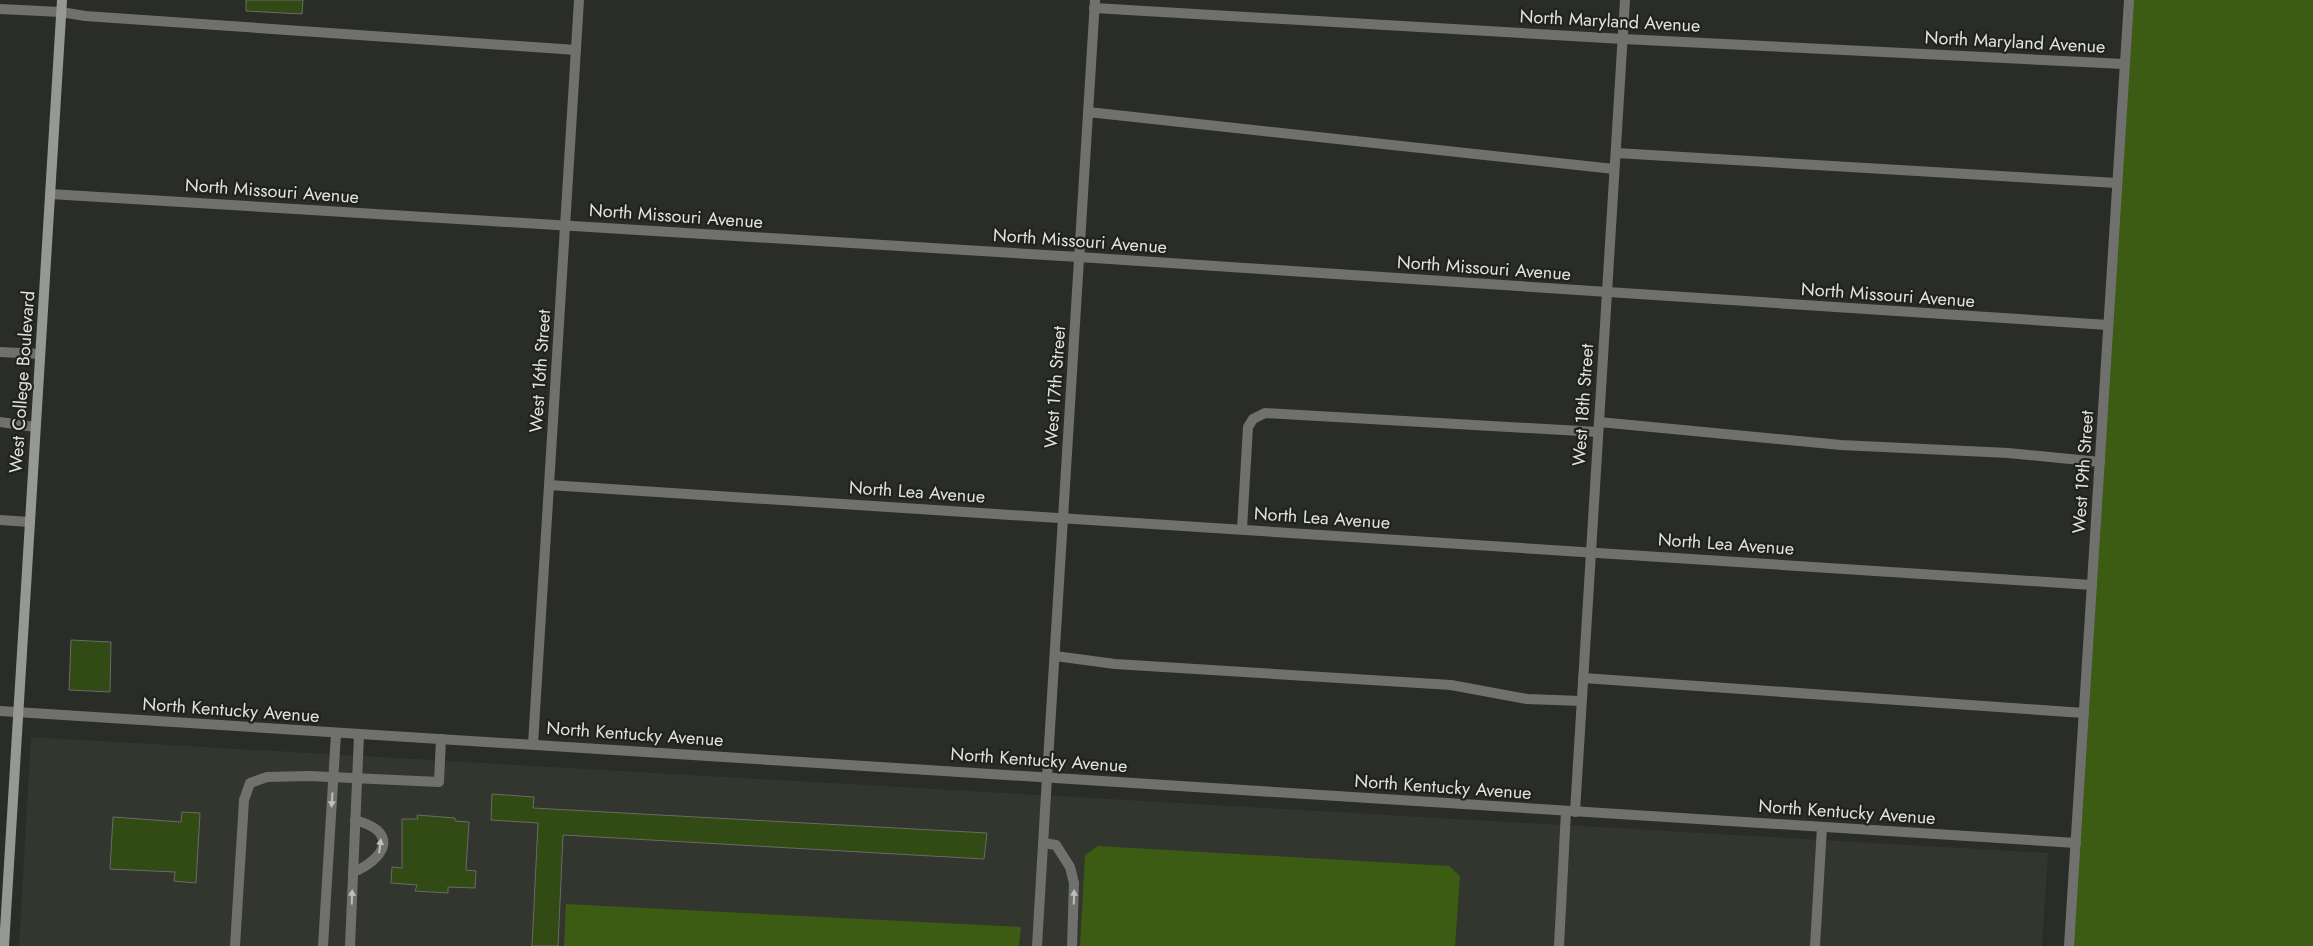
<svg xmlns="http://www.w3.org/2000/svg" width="2313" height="946" font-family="Jost,sans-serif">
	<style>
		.built { fill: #32362e }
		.green { fill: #3c5b13 }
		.building { fill: #324a14; stroke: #696b67 }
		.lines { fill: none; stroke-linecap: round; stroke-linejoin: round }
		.service { stroke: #70716f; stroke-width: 10 }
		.minor { stroke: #70716f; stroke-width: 10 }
		.tertiary { stroke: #70716f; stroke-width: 10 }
		.secondary { stroke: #969895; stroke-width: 10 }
		.oneway { fill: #bfc0be }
		.labels { text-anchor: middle; stroke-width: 4.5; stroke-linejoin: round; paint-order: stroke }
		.street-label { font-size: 18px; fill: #e1e2e0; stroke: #20221f }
	</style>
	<rect width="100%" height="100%" fill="#2a2c28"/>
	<path class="built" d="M31,737L2048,853L2042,946H19Z"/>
	<g class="green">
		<path d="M2129,0H2313V946H2069Z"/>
		<path d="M1098,846L1449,866L1460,876L1455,946H1080L1085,855Z"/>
		<path d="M566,904L1021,927L1019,946H564Z"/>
	</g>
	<g class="building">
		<path d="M246,0H303L302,14L246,11Z"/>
		<path d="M71,640L111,642L110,692L69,690Z"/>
		<path d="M492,794L534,797L533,808L987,833L984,859L563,835L558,946H532L538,823L491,820Z"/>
		<path d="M182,812L200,813L196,883L174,881L175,872L110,869L113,817L181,822Z"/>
		<path d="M417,815L455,818V821L469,822L466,870L476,871L475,888L448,887V893L415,891L417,885L391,883L392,867L402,868V819H418Z"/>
	</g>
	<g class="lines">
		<g class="service">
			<path d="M61,12L85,16L576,50"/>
			<path d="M1088,112L1614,169"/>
			<path d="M1616,153L2117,183"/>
			<path d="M0,422L35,427"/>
			<path d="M1599,422L1841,445L2008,453L2100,462"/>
			<path d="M0,520L30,522"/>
			<path d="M1242,529L1248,427L1253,419L1265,413L1598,432"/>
			<path d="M1055,656L1115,664L1451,685L1527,699L1581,701"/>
			<path d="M1583,678L2084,713"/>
			<path d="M1043,843L1056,845L1070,867L1074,883L1072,946"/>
			<path d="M353,872C368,867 396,847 377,830C371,825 362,822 355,820"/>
			<path d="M235,946L244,800L250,783L267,777L309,776L439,782L441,739"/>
			<path d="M323,946L336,734"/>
			<path d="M350,946L359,735"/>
			<path d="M1037,946L1047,777"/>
			<path d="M1559,946L1566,811"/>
			<path d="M1815,946L1822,827"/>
		</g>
		<g class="minor">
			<path d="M1094,8L1623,39L2124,64"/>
			<path d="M0,9L61,12"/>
			<path d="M50,194L1079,257L2108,325"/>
			<path d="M549,485L2092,585"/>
			<path d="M533,744L579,0"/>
			<path d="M1047,777L1095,0"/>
			<path d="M1575,812L1625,0"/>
		</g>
		<g class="tertiary">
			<path d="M0,352L39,354"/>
			<path d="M0,711L2076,843"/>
			<path d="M2069,946L2129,0"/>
		</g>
		<path class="secondary" d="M4,946L62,0"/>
	</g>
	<defs><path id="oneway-solid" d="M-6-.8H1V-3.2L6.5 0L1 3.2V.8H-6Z" transform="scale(1.25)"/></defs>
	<g class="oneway">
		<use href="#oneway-solid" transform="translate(332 800) rotate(94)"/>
		<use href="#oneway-solid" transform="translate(380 846) rotate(-83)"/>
		<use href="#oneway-solid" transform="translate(352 897) rotate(-88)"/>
		<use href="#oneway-solid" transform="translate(1074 897) rotate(-88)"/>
	</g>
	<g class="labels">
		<g class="street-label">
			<text transform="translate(1610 21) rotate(3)" y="6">North Maryland Avenue</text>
			<text transform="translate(2015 42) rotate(3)" y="6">North Maryland Avenue</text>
			<text transform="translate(272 191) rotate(4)" y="6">North Missouri Avenue</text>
			<text transform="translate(676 216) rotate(4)" y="6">North Missouri Avenue</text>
			<text transform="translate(1080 241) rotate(4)" y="6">North Missouri Avenue</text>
			<text transform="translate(1484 268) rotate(4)" y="6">North Missouri Avenue</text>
			<text transform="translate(1888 295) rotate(4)" y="6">North Missouri Avenue</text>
			<text transform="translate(540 371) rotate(-86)" y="6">West 16th Street</text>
			<text transform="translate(22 382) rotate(-86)" y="6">West College Boulevard</text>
			<text transform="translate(1055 387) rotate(-86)" y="6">West 17th Street</text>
			<text transform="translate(1583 405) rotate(-86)" y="6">West 18th Street</text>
			<text transform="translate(2083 472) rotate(-86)" y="6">West 19th Street</text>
			<text transform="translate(917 492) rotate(4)" y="6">North Lea Avenue</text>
			<text transform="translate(1322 518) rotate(4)" y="6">North Lea Avenue</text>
			<text transform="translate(1726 544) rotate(4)" y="6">North Lea Avenue</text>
			<text transform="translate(231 710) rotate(4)" y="6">North Kentucky Avenue</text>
			<text transform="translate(635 734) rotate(4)" y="6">North Kentucky Avenue</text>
			<text transform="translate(1039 760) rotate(4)" y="6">North Kentucky Avenue</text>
			<text transform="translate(1443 787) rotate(4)" y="6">North Kentucky Avenue</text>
			<text transform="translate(1847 812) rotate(4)" y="6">North Kentucky Avenue</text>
		</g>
	</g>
</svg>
